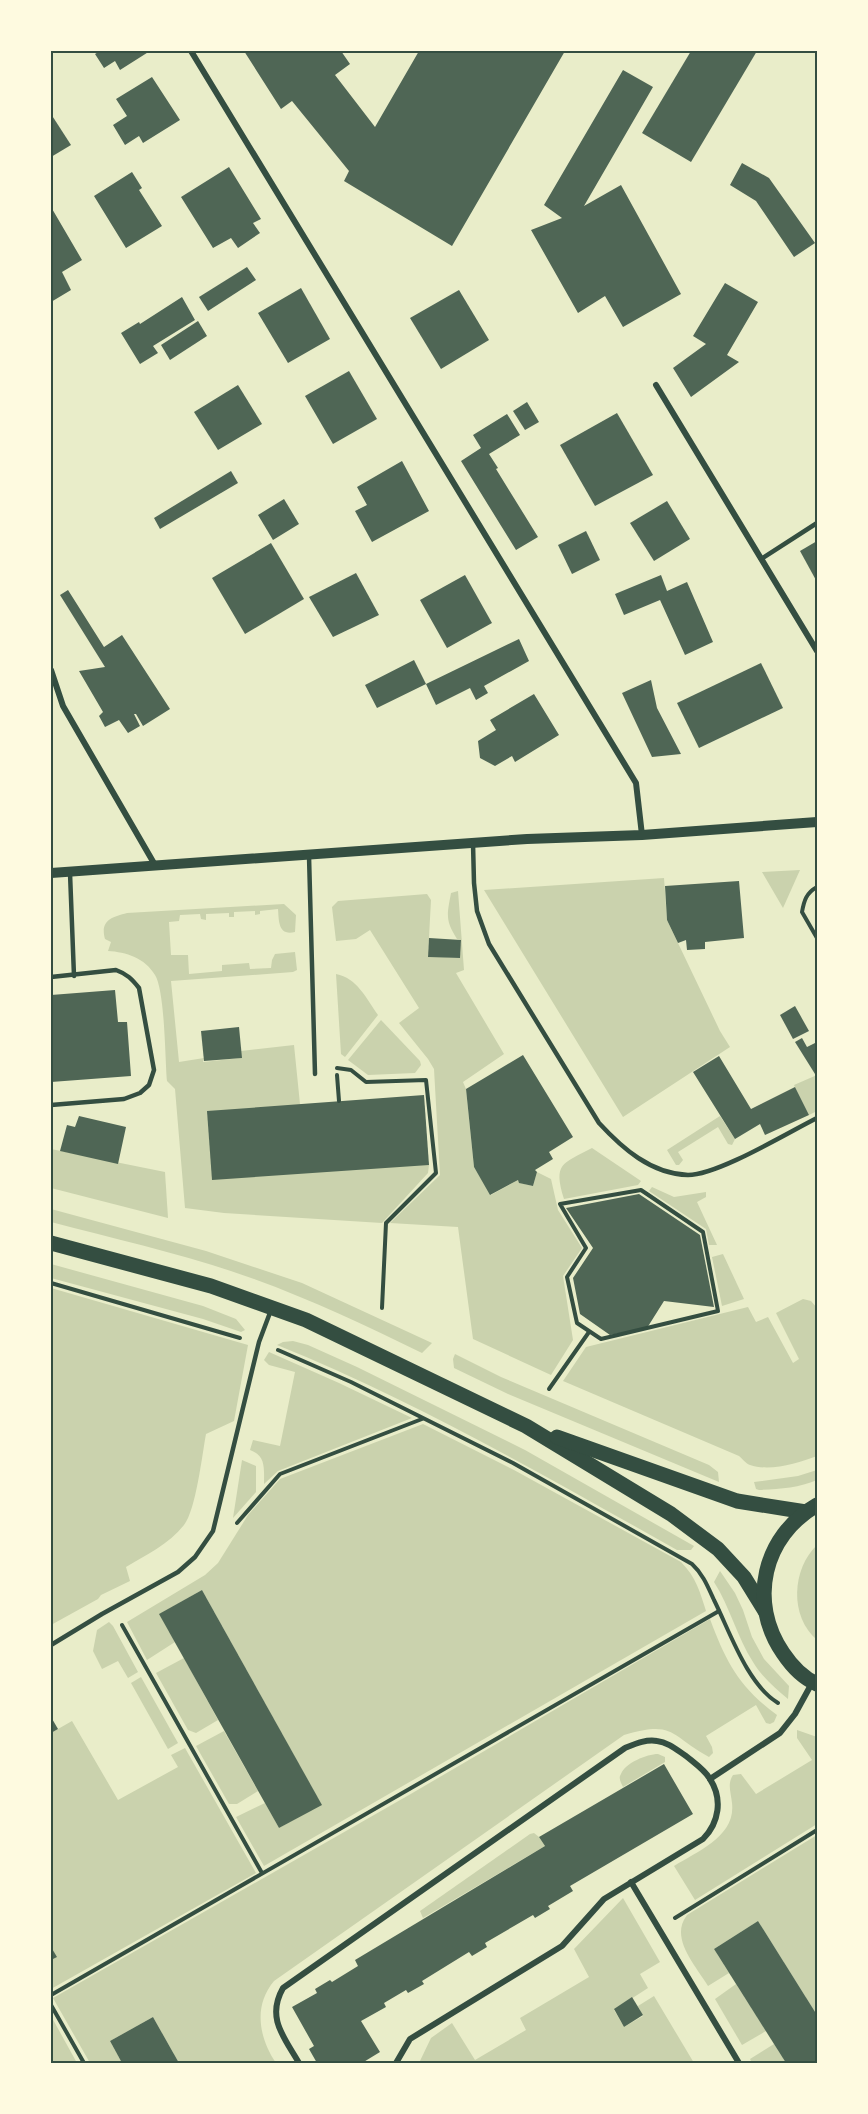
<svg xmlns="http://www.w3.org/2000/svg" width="868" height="2114" font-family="'PT Sans',sans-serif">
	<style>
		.green { fill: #cad2ad }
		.building { fill: #4f6655 }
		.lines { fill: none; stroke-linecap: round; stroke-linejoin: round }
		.path { stroke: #344e41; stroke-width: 4 }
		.service { stroke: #344e41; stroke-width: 4.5 }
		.minor { stroke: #344e41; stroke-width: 6 }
		.tertiary { stroke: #344e41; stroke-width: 10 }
		.primary { stroke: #344e41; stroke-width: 15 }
		.neatline { fill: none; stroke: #344e41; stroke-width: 2 }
	</style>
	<rect width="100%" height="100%" fill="#e9edc9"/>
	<g class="green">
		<path d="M800,870L783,908L762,872Z"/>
		<path d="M664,878L667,920L720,1031L730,1047L623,1117L484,890Z"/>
		<path d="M458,891L464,970L456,973L504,1054L463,1082L466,1089L474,1167L491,1195L518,1180L520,1183L533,1186L537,1172L551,1179L558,1210L582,1248L563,1276L573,1340L551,1375L473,1339L458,1227L390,1223L440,1175L434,1069L428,1059L399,1023L419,1008L370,930L356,939L336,941L332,907L338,901L427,894L431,900L428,956L459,958L461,940L457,939C445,920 447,915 451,893Z"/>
		<path d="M284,904L296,915L295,932C278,936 279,921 278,909L260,911V914L255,915V911L234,912V917H229V913L206,914V920L201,919L200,914L180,915L179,921L169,922L171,955H188L189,974L222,971V965L249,963L250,969L271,968L272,960L275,954L295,952L297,970L293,972L171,981L179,1062L204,1058L203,1062L241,1058V1051L294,1045L300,1104L429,1165L428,1173L382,1223L224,1213L185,1208L175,1089L167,1081C165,1059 165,991 155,975C145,958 126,952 108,951L111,942L105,939C100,921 111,917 127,913Z"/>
		<path d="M336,974C357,978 366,998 378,1015L345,1057L341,1054Z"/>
		<path d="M381,1020L420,1061L421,1065L415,1073L368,1075L348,1060Z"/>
		<path d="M817,1075V1089L815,1090L817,1111L809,1115L794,1085Z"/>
		<path d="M720,1116L735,1139L732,1145L728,1144L718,1127L678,1152L683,1160L679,1165H676L667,1150Z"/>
		<path d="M592,1148L641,1181L638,1185L564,1199C553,1163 562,1164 592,1148Z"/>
		<path d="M51,1149L165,1172L168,1218L51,1188Z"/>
		<path d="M652,1187L674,1197L706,1192V1197L697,1202L717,1245H709L706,1229L649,1191Z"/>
		<path d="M51,1209L206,1251L302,1283L432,1343L422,1353C367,1326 312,1300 254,1279C188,1255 119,1240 51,1222Z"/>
		<path d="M723,1254L744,1299L722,1306L712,1257Z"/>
		<path d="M51,1264L203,1306L236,1319L245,1330L241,1332L203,1319L51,1278Z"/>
		<path d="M51,1288L248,1345L234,1421L206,1434C202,1455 196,1510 184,1525C169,1544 146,1555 126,1567L130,1581L101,1595L98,1599L51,1625Z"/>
		<path d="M803,1299L811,1301L817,1308V1456C798,1463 770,1472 750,1465C745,1463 743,1459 739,1456L563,1381L586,1347L748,1307L756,1322L768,1317L793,1363L799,1359L776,1313Z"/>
		<path d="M283,1342L293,1341L308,1345L357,1367L525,1450L694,1546L691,1550H677C547,1477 416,1401 277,1345Z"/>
		<path d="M269,1352L339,1383L412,1418L278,1471L264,1484C264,1468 266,1456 250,1450L253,1440L280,1446L295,1372L269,1365L264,1360Z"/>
		<path d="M455,1354L501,1377L709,1465L718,1472L719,1482L508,1394L454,1368L453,1359Z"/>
		<path d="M423,1424L514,1470L681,1562C696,1577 700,1592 706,1611L264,1866L236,1817L265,1803L279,1828L321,1804L202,1590L160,1614L175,1642L147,1660L127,1622L205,1575L218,1563L248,1515L280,1479Z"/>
		<path d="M242,1460L256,1466V1492L233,1518Z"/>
		<path d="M817,1470V1480C799,1488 779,1489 759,1490L756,1489L754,1482L798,1476Z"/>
		<path d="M817,1545V1640C789,1616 792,1569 817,1545Z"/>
		<path d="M720,1571L735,1593L743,1610L752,1637L764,1659L789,1686L788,1699C775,1688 762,1677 753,1662C737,1637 730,1607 714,1582Z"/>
		<path d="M710,1619C726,1662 739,1687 777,1715L774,1722L770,1724L766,1723L756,1705L706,1736L712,1747L713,1753L709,1757C669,1735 675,1720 624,1735L274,1981C253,2006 259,2038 276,2063H179L153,2017L110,2041L122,2063H90L53,1998L409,1795Z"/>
		<path d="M109,1622L113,1626L138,1672L128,1678L118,1661L102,1669L93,1651L97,1630Z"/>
		<path d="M184,1658L218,1720L196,1733L188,1730L156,1673Z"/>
		<path d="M141,1677L178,1743L168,1749L131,1683Z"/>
		<path d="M72,1721L118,1800L178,1767L171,1755L185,1748L256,1873L51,1989V1960L56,1957L51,1947V1733Z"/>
		<path d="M797,1730L817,1737V1824L695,1900L674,1866C698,1851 736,1836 732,1803C731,1793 727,1784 733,1775L741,1774L756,1794L812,1760L797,1738Z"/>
		<path d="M224,1731L258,1791L237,1804H229L196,1746Z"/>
		<path d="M658,1754L665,1757V1762L623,1787C621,1783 618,1778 621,1774C625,1763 647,1754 658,1754Z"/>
		<path d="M534,1833L539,1837L545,1846L423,1918L420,1911L530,1834Z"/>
		<path d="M817,1835V2015L758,1921L714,1949L729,1973L708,1986C696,1966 669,1938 687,1915Z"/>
		<path d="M623,1898L660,1962L640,1974L648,1988L614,2010L624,2027L643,2016L638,2006L654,1996L694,2063H419L431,2038L452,2023L475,2060L526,2030L520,2018L589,1977L574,1949Z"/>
		<path d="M736,1984L766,2031L742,2045L715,1999Z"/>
		<path d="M51,2016L77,2063H51Z"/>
		<path d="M774,2044L786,2063H752L750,2059Z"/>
	</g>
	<g class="building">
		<path d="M100,51H150L120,70L115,61L104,68L95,54Z"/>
		<path d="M244,51H341L350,64L335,75L375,127L419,51H565L452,246L344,181L349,171L292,101L281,109Z"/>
		<path d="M691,51H757L691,162L642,133Z"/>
		<path d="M623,70L653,87L584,206L621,185L681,294L623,327L605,296L578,313L531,230L562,218L544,205Z"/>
		<path d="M152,77L180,120L143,143L139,136L125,145L113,125L127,116L116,99Z"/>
		<path d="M51,114L71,145L51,157Z"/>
		<path d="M742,163L769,178L815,243L794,257L756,201L730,185Z"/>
		<path d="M229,167L261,219L253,223L260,233L238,248L231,238L213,248L181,197Z"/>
		<path d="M132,172L142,188L139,190L162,226L126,248L94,196Z"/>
		<path d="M51,207L82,260L62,272L71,290L51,302Z"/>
		<path d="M247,267L256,280L208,311L199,297Z"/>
		<path d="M725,283L758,302L727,355L739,362L691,397L673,368L706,344L693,336Z"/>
		<path d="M301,288L330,339L288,363L258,313Z"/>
		<path d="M459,290L489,340L441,369L410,318Z"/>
		<path d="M182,297L195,320L153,346L158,353L140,364L121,333L139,322L140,324Z"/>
		<path d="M198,321L207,336L170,360L161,345Z"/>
		<path d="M349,371L377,419L333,444L305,396Z"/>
		<path d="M238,385L262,424L218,450L194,412Z"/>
		<path d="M527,402L539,422L525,430L513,411Z"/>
		<path d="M617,413L653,475L595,506L560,445Z"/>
		<path d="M507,414L520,435L489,454L498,468L496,469L538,537L516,550L461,461L481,448L473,435Z"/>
		<path d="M402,461L429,511L372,542L355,511L367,505L357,487Z"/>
		<path d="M231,471L238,483L160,529L154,518Z"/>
		<path d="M284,499L299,524L273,540L258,515Z"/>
		<path d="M667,501L690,539L654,561L630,523Z"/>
		<path d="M586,531L600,560L572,574L558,545Z"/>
		<path d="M817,541V582L800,551Z"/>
		<path d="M271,543L304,599L245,634L212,578Z"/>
		<path d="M356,573L379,615L333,637L309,597Z"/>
		<path d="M465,575L492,623L447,648L420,600Z"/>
		<path d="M661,575L667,591L687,582L713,642L685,655L660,600L624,615L615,594Z"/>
		<path d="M68,590L104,647L122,635L170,709L143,726L136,714H134L140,726L128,733L119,720L105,727L99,716L103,712L79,671L105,667L60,595Z"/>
		<path d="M519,639L529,661L484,686L488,693L476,700L470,688L436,705L426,684L377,708L365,685L414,660L426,684Z"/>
		<path d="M761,663L783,708L699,748L677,703Z"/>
		<path d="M651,680L657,708L681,754L652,757L622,693Z"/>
		<path d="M534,694L559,735L515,762L512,756L495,766L480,758L478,741L496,730L490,720Z"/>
		<path d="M739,881L744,938L705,942V949L687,950L686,940L678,943L667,920L665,886Z"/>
		<path d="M429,938L461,940L460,958L428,957Z"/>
		<path d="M115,990L118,1022H127L131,1076L51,1082V995Z"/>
		<path d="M795,1006L809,1031L793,1039L780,1015Z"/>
		<path d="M239,1027L242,1058L204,1061L201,1031Z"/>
		<path d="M802,1038L807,1047L817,1042V1073L815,1074L795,1042Z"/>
		<path d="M523,1055L573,1137L549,1152L553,1159L535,1170L537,1172L533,1186L519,1183L518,1180L490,1195L474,1167L466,1089Z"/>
		<path d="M719,1056L751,1109L795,1087L809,1115L765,1135L760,1124L735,1139L693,1072Z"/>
		<path d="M424,1095L429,1165L212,1180L207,1111Z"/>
		<path d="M79,1116L126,1127L118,1164L60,1151L67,1125L75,1127Z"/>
		<path d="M639,1194L700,1235L714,1307L664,1301L647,1328L610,1335L580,1314L573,1278L593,1248L566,1208Z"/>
		<path d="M202,1590L322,1805L279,1828L159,1614Z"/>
		<path d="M51,1717L58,1729L51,1733Z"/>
		<path d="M664,1764L693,1814L570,1886L573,1891L548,1906L550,1909L535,1918L533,1915L485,1943L487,1947L472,1956L469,1952L422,1981L424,1984L408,1993L406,1990L384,2003L386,2007L361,2021L380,2052L362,2063H317L309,2049L314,2046L292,2007L317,1993L315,1989L330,1980L332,1982L358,1966L355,1960L545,1846L539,1837Z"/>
		<path d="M758,1921L817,2015V2063H786L714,1949Z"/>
		<path d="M51,1947L57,1957L51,1960Z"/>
		<path d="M632,1997L643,2015L624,2027L614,2009Z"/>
		<path d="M153,2017L179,2063H122L110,2041Z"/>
	</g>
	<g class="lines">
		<g class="path">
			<path d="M817,887C806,893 804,901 802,912L817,938"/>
			<path d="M337,1068L351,1070L366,1082L426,1080L436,1173L386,1223L382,1308"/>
			<path d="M337,1075L339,1101"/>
			<path d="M641,1190L703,1232L718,1311L601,1339L577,1323L567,1277L586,1248L560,1204Z"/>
			<path d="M51,1283L240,1338"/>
			<path d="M278,1350L351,1382L513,1463L692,1564C703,1574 708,1587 714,1600C730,1632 747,1684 778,1703"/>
			<path d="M549,1389L589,1332"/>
			<path d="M237,1523L280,1474L422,1419"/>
			<path d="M122,1625L262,1873"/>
			<path d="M675,1918L817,1830"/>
			<path d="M51,1995L719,1611"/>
			<path d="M51,2005L84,2063"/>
		</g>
		<g class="service">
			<path d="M761,559L817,523"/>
			<path d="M473,843L474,883L477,911L489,944L599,1123C622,1148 651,1174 688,1175C718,1175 787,1133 817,1118"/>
			<path d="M309,856L315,1074"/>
			<path d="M70,873L74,976"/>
			<path d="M51,977L116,970C127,974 132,979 139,988L154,1070L149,1085L140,1093L124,1099L51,1105"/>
			<path d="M51,1645L102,1614L178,1572L195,1557L213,1531L259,1342L271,1310"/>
		</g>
		<g class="minor">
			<path d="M191,51L636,783L642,835"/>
			<path d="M656,385L817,651"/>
			<path d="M51,670L63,706L155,865"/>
			<path d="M710,1779L780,1733L795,1714L812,1683"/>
			<path d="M631,1882L739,2063"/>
			<path d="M299,2063C284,2037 266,2018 283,1988L625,1748C635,1744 646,1739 657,1741C668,1742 677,1750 686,1756C693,1762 705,1770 710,1779C723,1799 719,1823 703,1839L604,1899L562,1946L410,2039L396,2063"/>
		</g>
		<path class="tertiary" d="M51,873L527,839L642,835L817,822"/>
		<g class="primary">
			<path d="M51,1243L211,1286L306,1320L526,1426L671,1514L718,1549L744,1577L765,1611"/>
			<path d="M557,1437L737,1501L806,1512"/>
			<path d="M817,1505C763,1536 748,1602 783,1653C791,1665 803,1678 817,1684"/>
		</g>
	</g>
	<rect width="868" height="2114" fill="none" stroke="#fefae0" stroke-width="105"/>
	<rect x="52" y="52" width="764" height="2010" class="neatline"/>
</svg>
